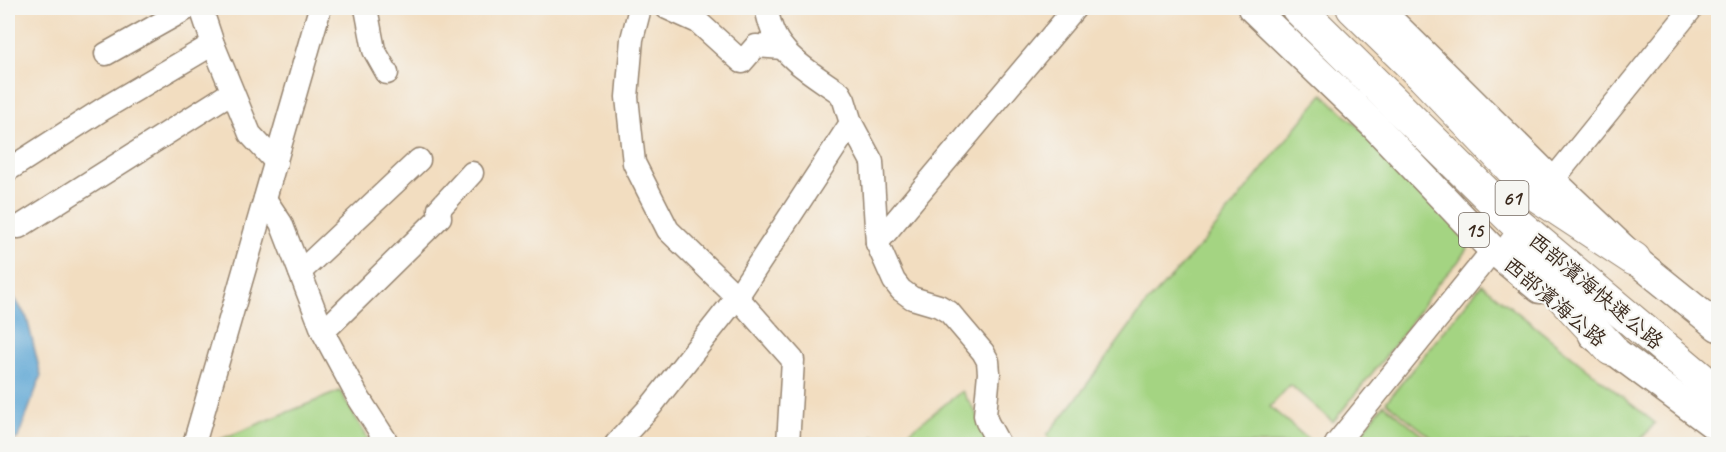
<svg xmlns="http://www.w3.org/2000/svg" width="1726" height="452" font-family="Caveat,'LXGW WenKai TC',sans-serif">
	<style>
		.green { fill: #a4d482; stroke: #707f50; stroke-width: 1.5 }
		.water { fill: #5da6d4; stroke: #4c6879; stroke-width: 1.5 }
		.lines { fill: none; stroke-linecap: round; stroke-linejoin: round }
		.minor-casing { stroke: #96846f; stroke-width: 25 }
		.major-casing { stroke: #96846f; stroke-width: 31 }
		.highway-casing { stroke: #96846f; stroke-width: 35 }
		.minor { stroke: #fff; stroke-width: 22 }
		.major { stroke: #fff; stroke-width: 28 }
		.highway { stroke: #fff; stroke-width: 33 }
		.labels { text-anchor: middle; stroke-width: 4.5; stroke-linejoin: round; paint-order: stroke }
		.shield { fill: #f6f6f2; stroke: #73675e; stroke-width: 1.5 }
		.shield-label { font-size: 20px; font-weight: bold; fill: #3b2a1e }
		.street-label { font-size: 21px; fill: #3b2a1e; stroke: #f6f6f2 }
	</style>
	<rect width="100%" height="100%" fill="#f6f6f2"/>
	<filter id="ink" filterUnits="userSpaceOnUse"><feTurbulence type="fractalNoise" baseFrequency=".0167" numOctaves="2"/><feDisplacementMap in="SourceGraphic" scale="12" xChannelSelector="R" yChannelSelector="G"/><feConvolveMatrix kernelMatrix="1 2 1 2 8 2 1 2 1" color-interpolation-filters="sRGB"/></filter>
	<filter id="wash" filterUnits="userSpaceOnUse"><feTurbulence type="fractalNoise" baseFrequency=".008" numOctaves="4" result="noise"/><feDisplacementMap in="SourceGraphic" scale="24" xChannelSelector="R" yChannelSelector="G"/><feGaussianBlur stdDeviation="1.35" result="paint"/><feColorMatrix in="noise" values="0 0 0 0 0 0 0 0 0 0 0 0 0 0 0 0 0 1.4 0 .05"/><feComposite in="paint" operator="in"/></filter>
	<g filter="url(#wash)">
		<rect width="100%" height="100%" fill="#f2ddc0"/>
		<g class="green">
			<path d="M1323,94L1475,236L1458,262L1436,286L1397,342L1333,422L1290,385L1270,407L1314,444H1055L1047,435L1074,402L1146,304L1202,244Z"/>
			<path d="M1482,284L1655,423L1637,444H1529L1527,443L1525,444H1440L1386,402Z"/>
			<path d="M340,391L371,444H209Z"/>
			<path d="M962,391L996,444H867L874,436L895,443Z"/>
			<path d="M1384,404L1434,444H1353Z"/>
		</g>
		<path class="water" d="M8,288L27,318L41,376L18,438L8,443Z"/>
	</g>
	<g filter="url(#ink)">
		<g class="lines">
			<defs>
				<g id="minor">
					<path d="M201,8L213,44L250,134L276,162"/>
					<path d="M366,8L374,50L387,73"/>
					<path d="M640,8L632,39L627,97L634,163L668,230L737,297L793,360L788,444"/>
					<path d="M667,8L698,22L742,62L756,46L783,48"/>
					<path d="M766,8C768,16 770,26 774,34C786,60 818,77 840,93L844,100L851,123L872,162L877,243L894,281L901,290L912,298L939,306L949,312L983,352L988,361L989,373L985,415L987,422L999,444"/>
					<path d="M106,54L188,8"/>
					<path d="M8,170L103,109L213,44"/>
					<path d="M1552,181L1692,8"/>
					<path d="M265,199L281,223L323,332L358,397L388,444"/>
					<path d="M19,227L232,92"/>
					<path d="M877,243L1075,8"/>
					<path d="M300,272L419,160"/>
					<path d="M323,332L440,217L439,209L472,173"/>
					<path d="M194,444L320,8"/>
					<path d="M616,444L651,406L737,297L851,123"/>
					<path d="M1336,444L1493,250"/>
				</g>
				<g id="major">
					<path d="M1252,8L1374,125L1493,250L1540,289"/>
					<path d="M1377,8L1552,181L1634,259L1718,327"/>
					<path d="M1593,335L1718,428"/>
				</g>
				<g id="highway">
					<path d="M1298,8L1516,223L1718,393"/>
					<path d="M1353,8L1424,77L1537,195L1634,259"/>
					<path d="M1515,245L1611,349"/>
				</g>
			</defs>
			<use href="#minor" class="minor-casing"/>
			<use href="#major" class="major-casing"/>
			<use href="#highway" class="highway-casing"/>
			<use href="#minor" class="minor"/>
			<use href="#major" class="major"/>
			<use href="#highway" class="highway"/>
		</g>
	</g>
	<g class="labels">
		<g class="shield">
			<rect x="1495.5" y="181" width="33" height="34" rx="4.5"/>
			<rect x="1459" y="213" width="30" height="34" rx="4.5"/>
		</g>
		<g class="shield-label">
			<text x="1512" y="205">61</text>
			<text x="1474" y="237">15</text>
		</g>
		<g class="street-label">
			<text transform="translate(1596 291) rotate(40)" y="7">西部濱海快速公路</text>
			<text transform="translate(1555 302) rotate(40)" y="7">西部濱海公路</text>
		</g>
	</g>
	<rect width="1726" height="452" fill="none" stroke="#f6f6f2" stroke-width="30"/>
</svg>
